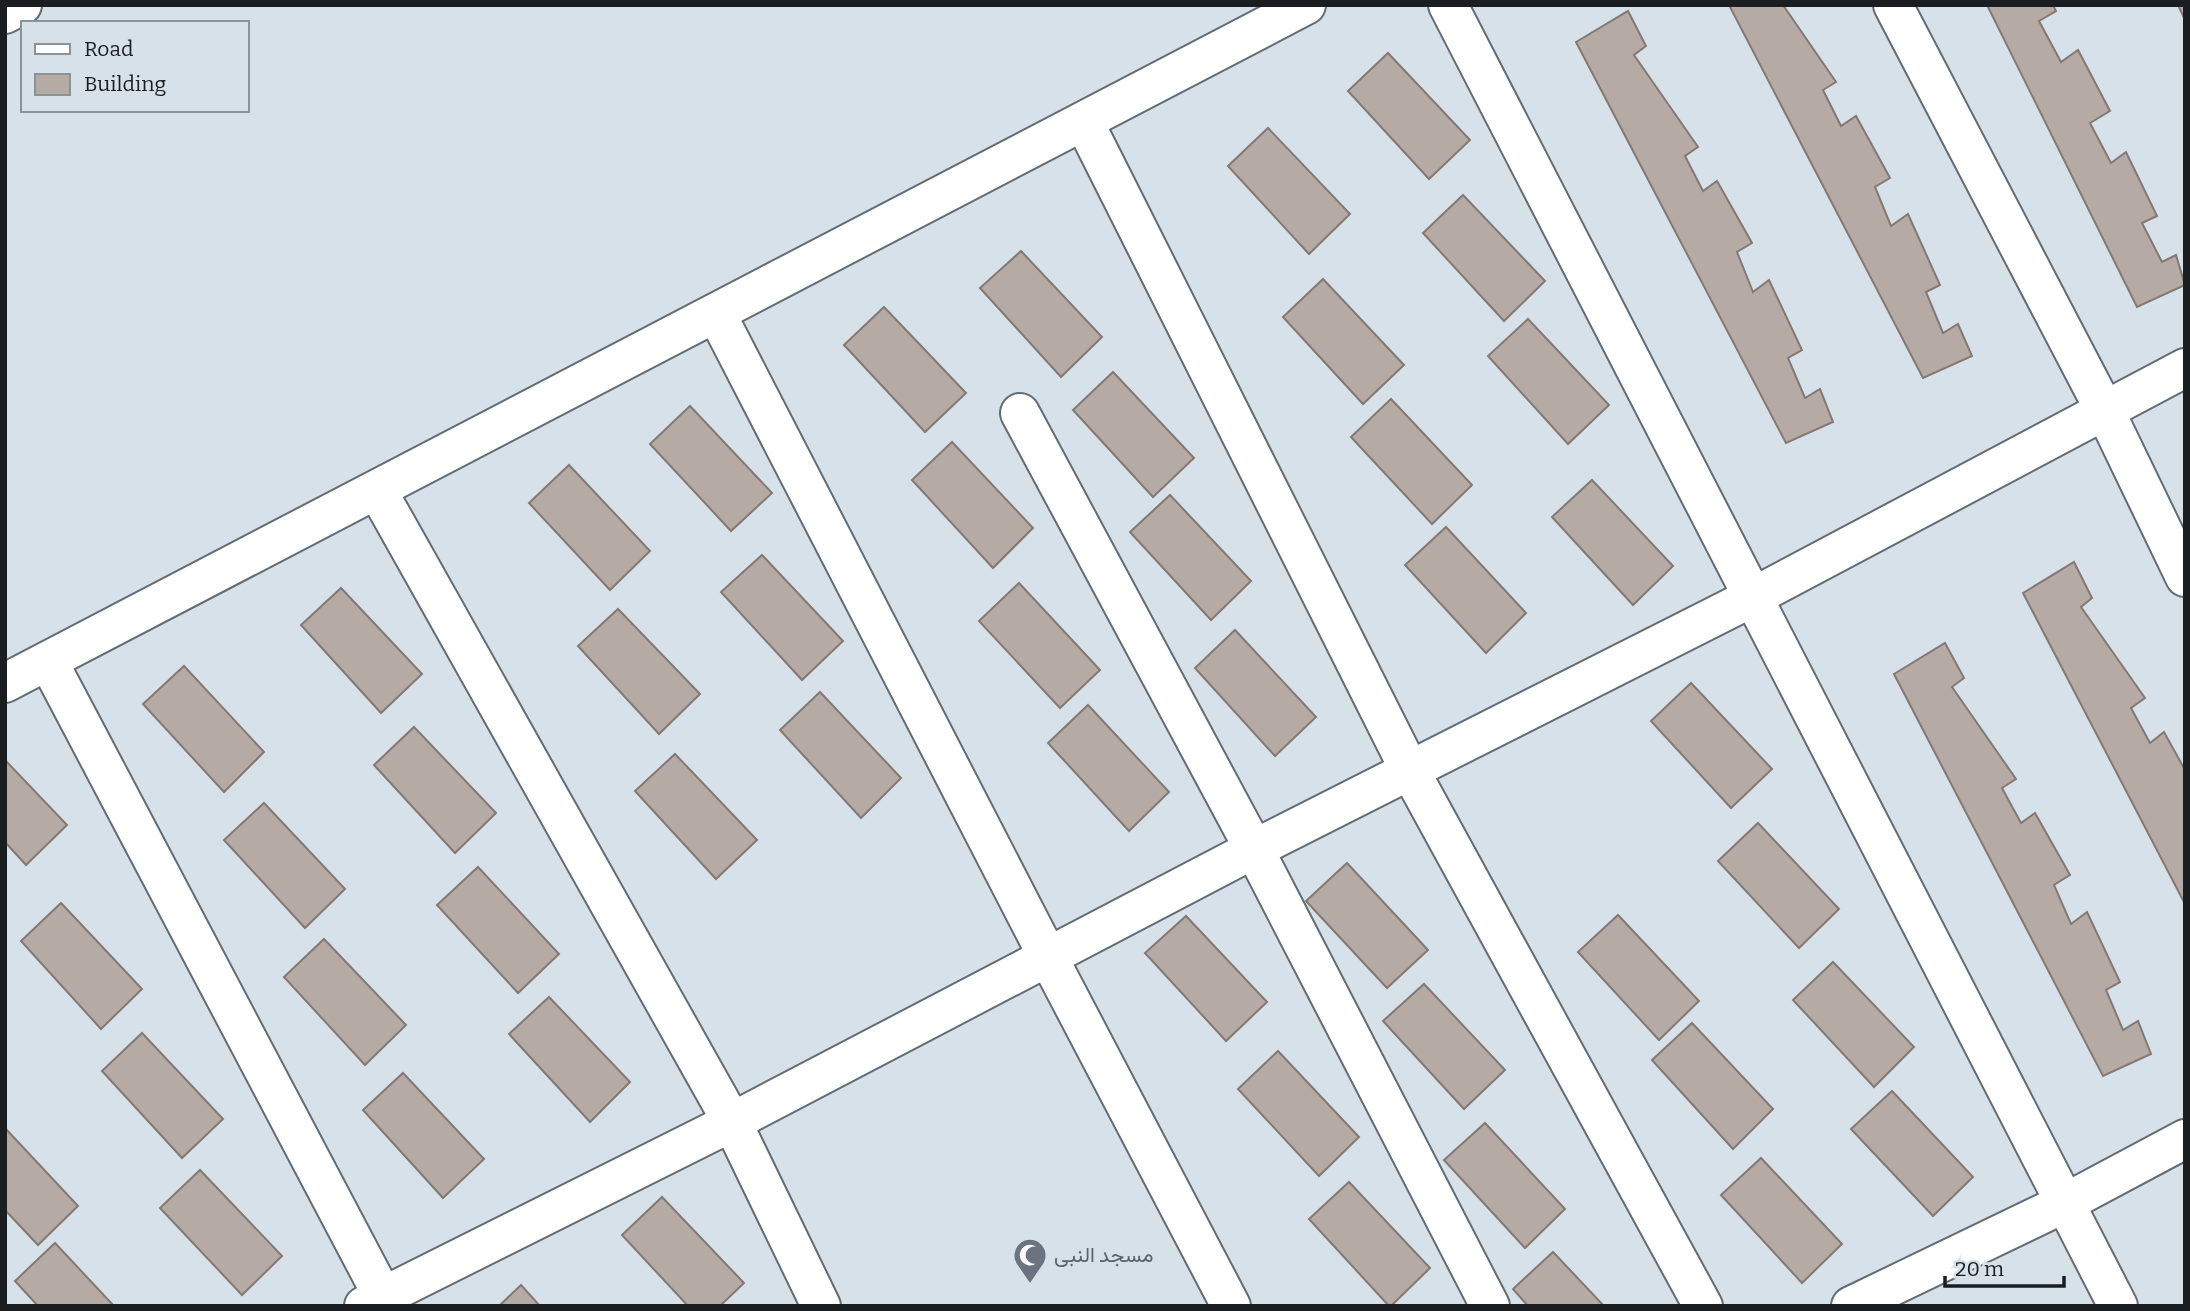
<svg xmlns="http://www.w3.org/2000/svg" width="2190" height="1311" font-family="Bitter,Vazirmatn,serif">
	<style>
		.building { fill: #b6aaa4; stroke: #847873; stroke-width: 2 }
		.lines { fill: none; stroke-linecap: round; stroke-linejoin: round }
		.minor-casing { stroke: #626c73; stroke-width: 42 }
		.minor { stroke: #fff; stroke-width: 38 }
		.labels { text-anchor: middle; stroke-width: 6; stroke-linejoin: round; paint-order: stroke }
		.worship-label { font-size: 21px; fill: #5b616d; stroke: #d6e1ea; text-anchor: start }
	</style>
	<rect width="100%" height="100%" fill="#d6e1ea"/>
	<g class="building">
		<path d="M1729,5H1783L1836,82L1823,90L1841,126L1856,116L1890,178L1875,187L1891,226L1908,214L1940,285L1926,292L1943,333L1958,324L1972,356L1923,378Z"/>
		<path d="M1987,5H2053L2056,11L2039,21L2061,62L2078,50L2110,111L2090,123L2111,163L2126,152L2157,216L2142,223L2162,262L2176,255L2185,285L2137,307Z"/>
		<path d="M2178,5H2185V20Z"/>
		<path d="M1628,11L1646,46L1634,55L1698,147L1685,156L1703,191L1717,181L1752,243L1737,252L1753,292L1769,280L1802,350L1788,358L1805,398L1820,389L1833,422L1786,443L1576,42Z"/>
		<path d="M1388,53L1470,140L1429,179L1348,91Z"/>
		<path d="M1268,128L1350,214L1309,254L1228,166Z"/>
		<path d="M1463,195L1545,281L1504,321L1423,233Z"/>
		<path d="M1021,251L1102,337L1061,377L980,288Z"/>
		<path d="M1323,279L1404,365L1363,404L1283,317Z"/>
		<path d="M884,307L966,393L925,432L844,345Z"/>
		<path d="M1528,319L1609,405L1568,444L1488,356Z"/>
		<path d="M1113,372L1194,458L1153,497L1073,410Z"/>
		<path d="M1391,399L1472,485L1432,524L1351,437Z"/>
		<path d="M690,406L772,493L731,531L650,444Z"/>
		<path d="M952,442L1033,528L993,568L912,480Z"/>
		<path d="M569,465L650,551L610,590L529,503Z"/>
		<path d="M1592,480L1673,566L1633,605L1552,517Z"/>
		<path d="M1170,495L1251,581L1211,620L1130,532Z"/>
		<path d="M1446,527L1526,613L1486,653L1405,565Z"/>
		<path d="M762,555L843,641L802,680L721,592Z"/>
		<path d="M2074,562L2092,598L2081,607L2145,698L2131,708L2150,743L2164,732L2185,770V904L2023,593Z"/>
		<path d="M1019,583L1100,670L1060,708L979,621Z"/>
		<path d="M341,588L422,674L381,713L301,625Z"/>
		<path d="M618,609L700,694L659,734L578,646Z"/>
		<path d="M1235,630L1316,717L1275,756L1195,668Z"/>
		<path d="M1945,643L1964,678L1952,687L2016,779L2002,788L2021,823L2035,813L2070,875L2054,885L2071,924L2087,912L2120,982L2106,990L2123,1030L2138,1021L2151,1054L2103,1076L1894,674Z"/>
		<path d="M184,666L264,752L224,792L143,704Z"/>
		<path d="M1691,683L1772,769L1731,808L1651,721Z"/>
		<path d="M820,692L901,778L861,818L780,730Z"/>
		<path d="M1088,705L1169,792L1129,831L1048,743Z"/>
		<path d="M414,727L496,813L455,853L374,765Z"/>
		<path d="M675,754L757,840L716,879L635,791Z"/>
		<path d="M5,760L67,825L26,865L5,842Z"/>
		<path d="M264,803L345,889L305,928L224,840Z"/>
		<path d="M1758,823L1839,909L1799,948L1718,861Z"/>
		<path d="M1347,863L1428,950L1387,988L1306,901Z"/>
		<path d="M478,867L559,954L518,993L437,905Z"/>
		<path d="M61,903L142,989L101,1029L21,941Z"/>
		<path d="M1618,915L1699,1001L1659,1040L1578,952Z"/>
		<path d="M1186,916L1267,1002L1226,1041L1145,953Z"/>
		<path d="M324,939L406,1025L365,1065L284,977Z"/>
		<path d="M1833,962L1914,1047L1874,1087L1793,1000Z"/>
		<path d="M1424,984L1505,1070L1464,1109L1383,1021Z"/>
		<path d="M549,997L630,1082L590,1122L509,1034Z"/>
		<path d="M1692,1023L1773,1109L1733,1149L1652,1060Z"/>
		<path d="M142,1033L223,1119L182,1158L102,1071Z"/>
		<path d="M1278,1051L1359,1137L1319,1176L1238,1089Z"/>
		<path d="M403,1073L484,1159L443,1198L363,1110Z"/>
		<path d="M1892,1091L1973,1177L1933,1216L1851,1129Z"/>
		<path d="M1485,1123L1565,1209L1525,1248L1444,1160Z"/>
		<path d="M5,1128L78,1206L38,1245L5,1210Z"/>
		<path d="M1761,1158L1842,1244L1802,1283L1721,1195Z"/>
		<path d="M200,1170L282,1256L242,1295L160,1208Z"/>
		<path d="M1349,1182L1430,1268L1391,1306H1389L1309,1219Z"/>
		<path d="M662,1197L744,1283L720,1306H688L622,1235Z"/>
		<path d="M55,1243L114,1306H38L15,1281Z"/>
		<path d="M1553,1252L1604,1306H1528L1513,1289Z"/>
		<path d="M521,1285L540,1306H499Z"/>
	</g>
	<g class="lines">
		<defs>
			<g id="minor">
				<path d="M1448,5L2118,1306"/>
				<path d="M1893,5L2105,411L2185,577"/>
				<path d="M5,14L22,5"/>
				<path d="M1084,122L1409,769L1703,1306"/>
				<path d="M716,313L1047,955L1231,1306"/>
				<path d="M1020,413L1254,849L1490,1306"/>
				<path d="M377,490L732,1122L821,1306"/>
				<path d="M48,661L388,1306"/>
				<path d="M5,683L1306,5"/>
				<path d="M364,1306L732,1122L1254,849L1753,597L2185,368"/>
				<path d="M1851,1306L2065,1203L2185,1139"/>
			</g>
		</defs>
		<use href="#minor" class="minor-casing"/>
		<use href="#minor" class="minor"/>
	</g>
	<defs>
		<symbol id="mosque-pin" viewBox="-11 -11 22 30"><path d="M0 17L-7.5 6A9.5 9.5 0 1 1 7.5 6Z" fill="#6b7280" stroke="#d6e1ea"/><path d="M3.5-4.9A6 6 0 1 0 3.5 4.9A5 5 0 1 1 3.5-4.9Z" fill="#fff"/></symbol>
	</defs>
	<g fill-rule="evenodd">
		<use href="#mosque-pin" x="1011" y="1236" width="38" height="52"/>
	</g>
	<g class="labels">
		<g class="worship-label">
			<text x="1054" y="1262">مسجد النبی</text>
		</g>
	</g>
	<rect width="2190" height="1311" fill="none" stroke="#1a1e21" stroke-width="14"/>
	<rect x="21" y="21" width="228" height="91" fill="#d6e1ea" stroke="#8b939a" stroke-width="2"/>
	<rect x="35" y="44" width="35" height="10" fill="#ffffff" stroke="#8b939a" stroke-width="2"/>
	<text x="84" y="56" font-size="21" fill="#1a1e21">Road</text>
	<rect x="35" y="74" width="35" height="21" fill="#b6aaa4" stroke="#8b939a" stroke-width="2"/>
	<text x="84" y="91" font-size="21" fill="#1a1e21">Building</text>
	<path d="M1945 1276v10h119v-10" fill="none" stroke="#1a1e21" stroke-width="3.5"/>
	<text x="1955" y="1276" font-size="21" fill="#1a1e21" stroke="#d6e1ea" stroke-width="5" paint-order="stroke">20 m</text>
</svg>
